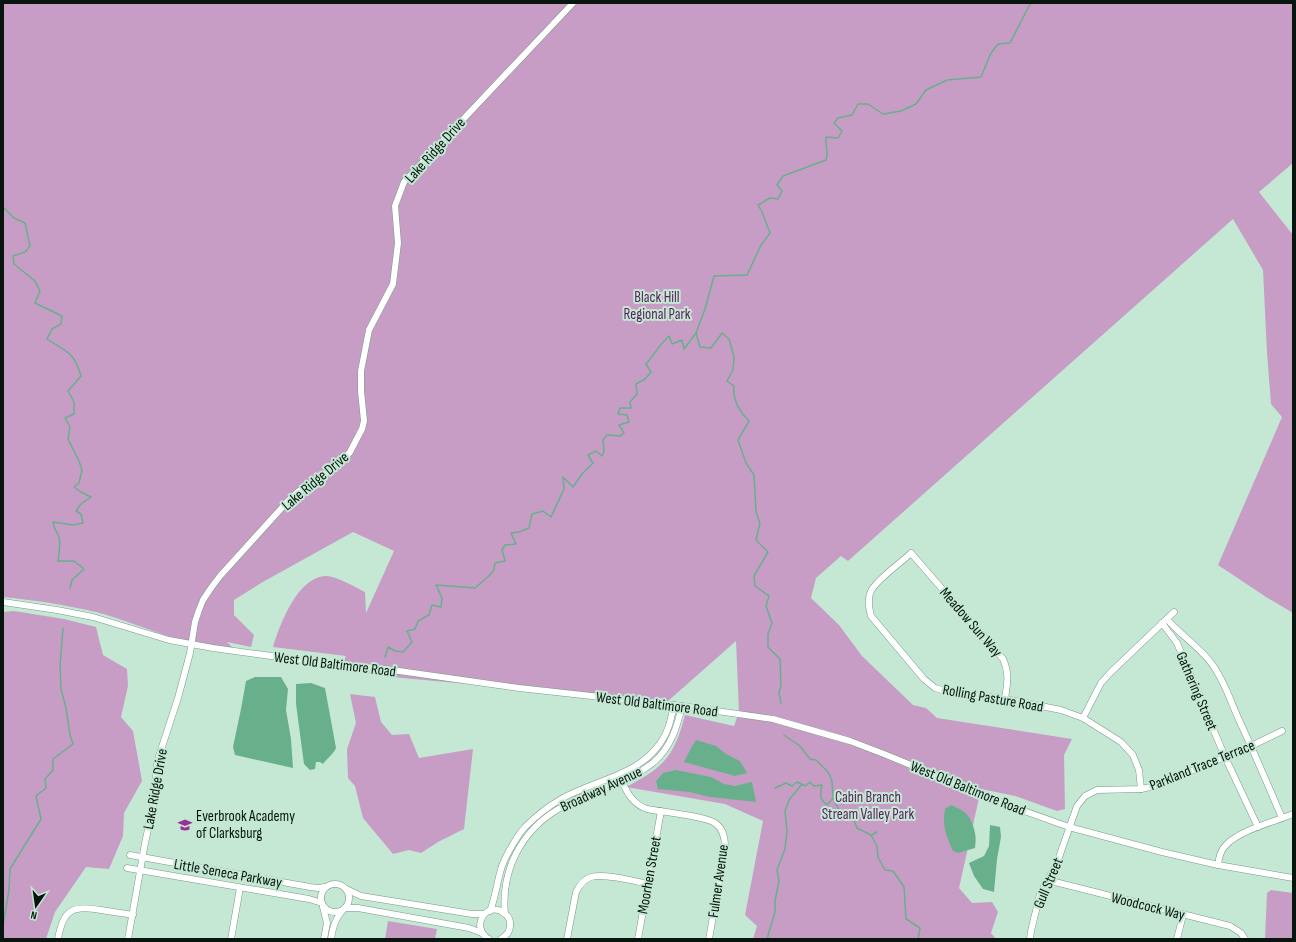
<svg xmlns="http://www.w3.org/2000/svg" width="1296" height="942" font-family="'Sofia Sans Condensed',sans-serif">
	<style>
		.green { fill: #c79dc6 }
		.water { fill: #68b08c }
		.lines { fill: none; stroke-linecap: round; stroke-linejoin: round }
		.stream { stroke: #68b08c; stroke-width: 1.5 }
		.minor-casing { stroke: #789a88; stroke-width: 7 }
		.minor { stroke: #fff; stroke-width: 6 }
		.labels { text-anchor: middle; stroke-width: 4; stroke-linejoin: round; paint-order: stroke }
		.street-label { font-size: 15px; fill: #08150e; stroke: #c4e8d4 }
		.park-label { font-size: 15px; fill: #5d205d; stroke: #c4e8d4 }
		.poi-label { font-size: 15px; fill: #08150e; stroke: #c4e8d4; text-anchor: start }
	</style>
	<rect width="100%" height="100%" fill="#c4e8d4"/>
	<g class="green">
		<path d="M3,3H1293V163L1259,192L1293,235V613L1266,597L1218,565L1282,417L1271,404L1267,353L1263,270L1233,219L848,561L841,556L816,578L811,598L839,625L862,656L913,705L926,708L937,718L1072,739L1064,755L1065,809L1057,811L1015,796L981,789L959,888L972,903L992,902L998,912L991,933L996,939H753L757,926L745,915L763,821L725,804L626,787C664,767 674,757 685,715L734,726L739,712L736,641L668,701L643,698L547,691L380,676L341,667L346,656L273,647C280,624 297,578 325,576C337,576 355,587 365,592L366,613L394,551L353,532L261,583L234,600V615L254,635L251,647L227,642L234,649C214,646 194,643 174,638C148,630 123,619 96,612C66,605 34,600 3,597Z"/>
		<path d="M14,611L64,619L96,627L103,655L127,669L128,686L121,717L133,731L142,781L124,813L123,836L109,869L86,867L55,912L46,939H3V612Z"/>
		<path d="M350,694L375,697L381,722L392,735L409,734L419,758L473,749L464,829L438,842L421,853L409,850L393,854L363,818L355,786L348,778L347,749L356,723Z"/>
		<path d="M1271,890L1293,893V939H1265L1267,893Z"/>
		<path d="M388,921L437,929L435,939H385Z"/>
	</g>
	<g class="water">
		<path d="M255,677H281L288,689L286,710L291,739L293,768L235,755L233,747L241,709L246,681Z"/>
		<path d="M311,683L325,688L336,748C333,755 327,758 323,764L320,762H316L315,769L310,770L304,764L296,704V684Z"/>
		<path d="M696,740L716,746L726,754L740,761L747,773L735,776L684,762L691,748Z"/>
		<path d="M676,770L711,777L724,784L735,786L752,782L756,802L710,797L689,792L658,789L656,781L663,773Z"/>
		<path d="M951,805C965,811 970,814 974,829C976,836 976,840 975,848L958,853L953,851C946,835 942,826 945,809Z"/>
		<path d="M990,825L1000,827L1001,837L997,859L994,892L983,889L974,876L969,863L984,856L989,846Z"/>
	</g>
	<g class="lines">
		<g class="stream">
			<path d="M3,207L14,218L25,223L30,246L25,252L13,256L14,264L35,281L40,291L35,303L62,316L61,324L52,329L47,339C66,352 74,351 81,376L68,391L74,402V414L65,418L70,427L68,439L79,461L82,470L79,483L74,487L81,492L91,497L81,504L76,511L81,514L83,523L73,525L53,522C54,531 57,531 59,537C61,544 59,553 58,561H74L84,569L72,580L70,588"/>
			<path d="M696,333L700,347L711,348L722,333L729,339L734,357L733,370L727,381L734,386C732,399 740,412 749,421L738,440L746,463L754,475L756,512L760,523L756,540L768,552L754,576L755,586L769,596L766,606L772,623L768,634V647L780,659L781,685L779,693L781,703"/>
			<path d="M385,657L388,647L395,651L403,652L412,642L407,631L415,629L418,621L429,615L432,605L441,607L442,598L436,585L475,588L489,576L494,570L495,563L505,561L502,550L505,545L516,544L511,533L519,532L529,528L532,514L543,511L551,517L564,489L563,477L573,487L582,474L593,463L588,455L596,451L602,456L604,452L603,440L607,435L620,436L624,433L619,425L629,422L627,415L618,414L620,408H631L630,402L637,394L636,384L645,379L651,372L646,364C654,355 660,344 669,336L672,344L682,340L684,349L696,333L705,309L714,276L747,275L761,245L770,233L762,212L758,205L770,198L778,199L782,191L777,185L783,176L826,160C829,149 825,148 826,137L838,138L842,131L834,123L838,118L852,115L858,104H868L883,114L901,111L916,104L926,90L947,80L981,77L991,53L998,44L1010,43L1029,6L1032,3"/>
			<path d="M784,735L800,746L810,759L816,760L828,772L832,781L833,798L840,812L854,820L857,828L871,835L877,846L878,857L885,870L893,871L904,887L906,919L920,928L918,939"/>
			<path d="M775,788L786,783L792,786L797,782L805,786L810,782L814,786L822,785C820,794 819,799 827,805L833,798"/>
			<path d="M872,835L877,832"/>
			<path d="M3,926L9,890L10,869L41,819L36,796L46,788L45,779L53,770V759L73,744L70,735L66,708L61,689L60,666L63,628"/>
			<path d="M767,939L775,912V901L779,881L777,870L785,849L787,831L785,811L789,800L802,784"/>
		</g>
		<defs>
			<g id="minor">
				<path d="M3,602L57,610L93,617L169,640L213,648L322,663L385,669L519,688L682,706L773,719L850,741L884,754L1013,807L1069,827L1162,852L1218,865L1293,878"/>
				<path d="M1167,619C1181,636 1202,648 1214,667C1225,683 1231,702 1239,720C1254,752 1268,785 1282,818"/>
				<path d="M1162,623L1177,643L1225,757L1258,827"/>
				<path d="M1005,699C1007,684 1010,674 1003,659L911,553C901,563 877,579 871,591C867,599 869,608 871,616L924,679L935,688L949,692L1005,699L1061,710L1083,718L1121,742L1133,755L1139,770L1141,789"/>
				<path d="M1083,718L1101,683L1111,672L1174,612"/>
				<path d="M620,778C627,792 632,804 647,809C662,812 705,816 715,823C724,829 725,839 725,848L709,939"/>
				<path d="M130,855L310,887L318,888L325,887"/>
				<path d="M1218,865C1219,858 1220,851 1226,845C1240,830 1274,822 1293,814"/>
				<path d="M127,868L309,899L322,903"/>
				<path d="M1047,880L1230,926L1241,933L1245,939"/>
				<circle cx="335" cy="898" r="14"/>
				<path d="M346,889L361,896L472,914H484"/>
				<path d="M323,907L327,923L324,939"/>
				<path d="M345,908H358L469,928L482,933"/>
				<path d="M490,911C496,896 497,881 502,866C506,855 517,836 525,827C535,817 549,806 561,799C594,780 639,776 661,742C669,731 671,718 674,705"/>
				<path d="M505,914C503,895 506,877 513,860C534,813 570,802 614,784C628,778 642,772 654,762C671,747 677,727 682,706"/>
				<path d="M58,939C63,909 73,905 101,910C112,912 122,913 133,915"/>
				<path d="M128,939L145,843L153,807L157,764L159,756L178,698L190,653L195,622L199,610L203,600L211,588L220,576L288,501L299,491L339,465L350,452L362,429L364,421L361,391V371L369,330L393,284L398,243L395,206L404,182L573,3"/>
				<path d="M231,939L240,888"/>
				<path d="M331,939C333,927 335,919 343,910"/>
				<path d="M489,939C469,927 487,900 504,913C507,915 510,919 510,923C511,931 507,935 501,939"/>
				<path d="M567,939L576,892C579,886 584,879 591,877C604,873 634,881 648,884"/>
				<path d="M638,939L661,811"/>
				<path d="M1030,939L1031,931L1040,894L1057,863L1077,806L1085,796L1097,790L1141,789L1155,786L1251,746L1282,731"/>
				<path d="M1177,939L1183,915"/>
			</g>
		</defs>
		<use href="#minor" class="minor-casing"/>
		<use href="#minor" class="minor"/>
	</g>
	<defs>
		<symbol id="school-bare" viewBox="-9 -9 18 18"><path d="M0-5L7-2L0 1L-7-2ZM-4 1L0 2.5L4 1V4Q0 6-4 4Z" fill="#963197" stroke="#c4e8d4" stroke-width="2.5" paint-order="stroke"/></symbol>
	</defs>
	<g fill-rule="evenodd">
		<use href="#school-bare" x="175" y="815" width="20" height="20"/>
	</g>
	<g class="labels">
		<g class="street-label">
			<text transform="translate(435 150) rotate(-48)" y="5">Lake Ridge Drive</text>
			<text transform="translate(315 481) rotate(-40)" y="5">Lake Ridge Drive</text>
			<text transform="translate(971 622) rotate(49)" y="5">Meadow Sun Way</text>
			<text transform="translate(335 664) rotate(7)" y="5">West Old Baltimore Road</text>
			<text transform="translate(1197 691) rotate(67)" y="5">Gathering Street</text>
			<text transform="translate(993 698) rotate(10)" y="5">Rolling Pasture Road</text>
			<text transform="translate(657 704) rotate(7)" y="5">West Old Baltimore Road</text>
			<text transform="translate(1202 765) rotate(-22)" y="5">Parkland Trace Terrace</text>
			<text transform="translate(968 788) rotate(22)" y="5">West Old Baltimore Road</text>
			<text transform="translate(155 789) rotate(-80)" y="5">Lake Ridge Drive</text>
			<text transform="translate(601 789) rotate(-25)" y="5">Broadway Avenue</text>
			<text transform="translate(228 873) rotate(10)" y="5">Little Seneca Parkway</text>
			<text transform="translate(649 875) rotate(-80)" y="5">Moorhen Street</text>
			<text transform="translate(718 881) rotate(-82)" y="5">Fulmer Avenue</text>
			<text transform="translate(1048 883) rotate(-67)" y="5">Gull Street</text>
			<text transform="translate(1148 906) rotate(14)" y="5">Woodcock Way</text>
		</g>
		<g class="park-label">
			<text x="657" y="302">Black Hill<tspan x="657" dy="17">Regional Park</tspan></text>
			<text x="868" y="802">Cabin Branch<tspan x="868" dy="17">Stream Valley Park</tspan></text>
		</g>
		<g class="poi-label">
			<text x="196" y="821">Everbrook Academy<tspan x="196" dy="17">of Clarksburg</tspan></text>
		</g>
	</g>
	<rect width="1296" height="942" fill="none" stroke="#08150e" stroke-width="8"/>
	<g transform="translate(36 906) rotate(193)" stroke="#c4e8d4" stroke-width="3" paint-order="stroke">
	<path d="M0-3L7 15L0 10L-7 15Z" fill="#08150e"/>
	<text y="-6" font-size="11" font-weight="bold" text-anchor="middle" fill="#08150e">N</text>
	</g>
</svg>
